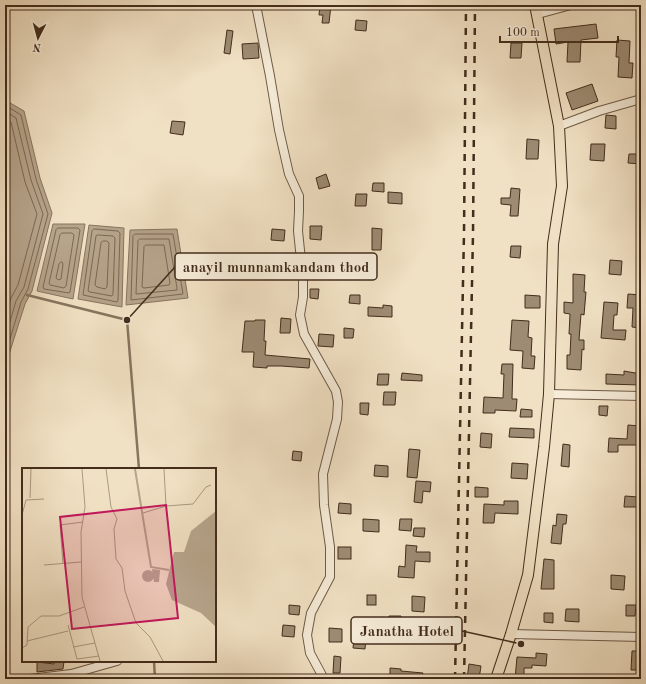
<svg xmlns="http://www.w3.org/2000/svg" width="646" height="684" font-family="'Old Standard TT',serif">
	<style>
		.water { fill: #b6a48b; stroke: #88745f }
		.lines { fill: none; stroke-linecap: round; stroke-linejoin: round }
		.shore { stroke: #7c6854; stroke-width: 1 }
		.stream { stroke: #88745f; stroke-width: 2.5 }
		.building { fill: #9d8b73; stroke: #432d1c }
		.minor-casing { stroke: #6e5a46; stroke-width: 10 }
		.major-casing { stroke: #432d1c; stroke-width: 12 }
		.minor { stroke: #f6ecd9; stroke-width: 8 }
		.major { stroke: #f1e1c4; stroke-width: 10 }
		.rail { stroke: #432d1c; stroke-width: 2.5; stroke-dasharray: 7 7; stroke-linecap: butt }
		.inset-river { fill: none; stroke: #b6a48b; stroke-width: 2 }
		.inset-road { fill: none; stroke: #ab9981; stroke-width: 1 }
		.view { fill: #c2185b; fill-opacity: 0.15; stroke: #c2185b; stroke-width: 2 }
		.inset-edge { fill: none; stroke: #432d1c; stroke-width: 2 }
		.leader { fill: none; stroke: #432d1c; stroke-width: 1.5 }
		.callout-dot { fill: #432d1c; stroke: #f6ecd9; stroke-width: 1.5 }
		.callout { fill: #f6ecd9; stroke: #432d1c; stroke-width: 1.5 }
		.callout-label { font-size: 15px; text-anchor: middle; font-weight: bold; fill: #432d1c }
	</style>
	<rect width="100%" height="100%" fill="#f1e1c4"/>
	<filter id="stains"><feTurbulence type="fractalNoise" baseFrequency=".005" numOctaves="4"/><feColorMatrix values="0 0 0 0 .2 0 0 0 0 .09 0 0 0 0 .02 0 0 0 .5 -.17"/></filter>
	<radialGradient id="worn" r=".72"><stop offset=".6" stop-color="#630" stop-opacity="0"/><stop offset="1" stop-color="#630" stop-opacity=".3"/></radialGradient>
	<g class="water">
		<path d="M5,100L24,111L40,178L52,213L32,291L25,304L5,367Z"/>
		<path d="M53,224H85L73,299L37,291Z"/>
		<path d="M89,225L124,228L122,307L78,299Z"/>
		<path d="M177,229L188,298L126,305L130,230Z"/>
	</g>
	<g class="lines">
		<g class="shore">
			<path d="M5,105L21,115L36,179L48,214L28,289L21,302L5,356"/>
			<path d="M5,111L16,118L31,180L43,214L24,287L16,301L5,338"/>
			<path d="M5,118L11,122L25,182L37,214L18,285L11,298L5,317"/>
			<path d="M58,228H78L80,230L70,292L69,293L44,289L43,287L56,230Z"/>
			<path d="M94,229L118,231L120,233L118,300L117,302L83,295L92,231Z"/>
			<path d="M62,233H72L74,235L66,286L64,288L50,285L49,283L60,235Z"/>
			<path d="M135,234H173L183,294L131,300L133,236Z"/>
			<path d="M98,235L113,236L115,238L113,294L112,296L90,292L88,291L96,236Z"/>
			<path d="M140,239H169L177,288V290L136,294L138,241Z"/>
			<path d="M103,241H107L109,243L107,287L105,289L97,287L95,285L101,243Z"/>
			<path d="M146,245H164L170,283L169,285L144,288L142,287L144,247Z"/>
			<path d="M62,262L63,264L61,279L58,280L56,278L59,264Z"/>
		</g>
		<g class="stream">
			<path d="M27,295L127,320L139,469"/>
			<path d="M154,661L155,679"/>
		</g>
	</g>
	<g class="building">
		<path d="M320,5H331L329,23H322L323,15H319Z"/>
		<path d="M356,20L367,21L366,31L355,30Z"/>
		<path d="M596,24L598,38L581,40L580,62H567L568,42L556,44L554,29Z"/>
		<path d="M227,30L233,31L230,54L224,53Z"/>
		<path d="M617,40L630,41L629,63H633L632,78L618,77L619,57H616Z"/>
		<path d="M258,43L259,58L243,59L242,44Z"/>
		<path d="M511,43H522L521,58H510Z"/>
		<path d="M592,84L598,101L572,110L566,93Z"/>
		<path d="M606,115L616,116V129L605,128Z"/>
		<path d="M172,121L185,122L183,135L170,133Z"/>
		<path d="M527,139L539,140L538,159H526Z"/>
		<path d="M591,144H605L604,161L590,160Z"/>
		<path d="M629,154H641V164L628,163Z"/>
		<path d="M326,174L330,186L319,189L316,178Z"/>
		<path d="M373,183H384V192L372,191Z"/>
		<path d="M511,188L520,189L518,216H510L511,205L501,204V198H510Z"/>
		<path d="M388,192L402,193V204L388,203Z"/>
		<path d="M356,194H367L366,206H355Z"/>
		<path d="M310,226H322L321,240L310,239Z"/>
		<path d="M372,228L382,229L381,250H372Z"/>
		<path d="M272,229L285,230L284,241L271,240Z"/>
		<path d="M511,246H521L520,258L510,257Z"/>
		<path d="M610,260L622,261L621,275L609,274Z"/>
		<path d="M573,274L585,275L584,292H586L584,315L581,314L579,340H584V350L582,349L581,370L567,369V355H570L571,334H569L570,314L564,313V302L573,303Z"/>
		<path d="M310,289H319L318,299L310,298Z"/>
		<path d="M628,294L641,295V328L632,327L633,308H627Z"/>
		<path d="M350,295H360V304L349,303Z"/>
		<path d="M525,295L540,296V308H525Z"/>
		<path d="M604,302L618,303L617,315H614L613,330H626L625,340L601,338Z"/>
		<path d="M383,305L392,306V317L368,316V307L383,308Z"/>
		<path d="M281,318L291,319L290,333H280Z"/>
		<path d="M255,320H265L264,341H266L265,355L310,359L309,368L281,366H267V368L253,367L254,352H242L245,321H255Z"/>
		<path d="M512,320L529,321L528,337L532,338L531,356H535L534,369L522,368L523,351L510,350Z"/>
		<path d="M344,328L354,329L353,338H344Z"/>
		<path d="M319,334L334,335L333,347L318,346Z"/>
		<path d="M502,364H513L512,399H517L516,411L495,410V413H483L484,397L503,398L504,374H501Z"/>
		<path d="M624,371L641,374V385L606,384V374L624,375Z"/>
		<path d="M402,373L422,375V381L401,380Z"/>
		<path d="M378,374H389L388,385H377Z"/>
		<path d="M384,392H396L395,405H383Z"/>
		<path d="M360,403H369L368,415L360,414Z"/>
		<path d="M599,406H608L607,416L599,415Z"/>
		<path d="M521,409L532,410V417H520Z"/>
		<path d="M628,425L640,426L639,434H637V445H618V452H608L609,438L627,439Z"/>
		<path d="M510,428L534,429V438L509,437Z"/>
		<path d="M481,433L492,434L491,448L480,447Z"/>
		<path d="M563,444L570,445L569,467L561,466Z"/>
		<path d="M409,449L420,450L417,478L407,477Z"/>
		<path d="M293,451L302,452L301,461L292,460Z"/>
		<path d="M512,463L528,464L527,479L511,478Z"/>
		<path d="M375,465L388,466V477L374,476Z"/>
		<path d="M416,481L431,482L430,492L423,491L422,503L414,502Z"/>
		<path d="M475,487L488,488V497H475Z"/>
		<path d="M625,496L638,497L637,507H624Z"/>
		<path d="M504,501H518V514L495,513L494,523H483L484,504L504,505Z"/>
		<path d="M339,503L351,504V514L338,513Z"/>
		<path d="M557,514L567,515L566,524H563L561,544L551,543L553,525L556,526Z"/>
		<path d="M363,519L379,520V532L363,531Z"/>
		<path d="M400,519H412L411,531L399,530Z"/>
		<path d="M414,528H425L424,537L413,536Z"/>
		<path d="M406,545L417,546L416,552H430V562L415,561L414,578L398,577L399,566L405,567Z"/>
		<rect x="338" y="547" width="13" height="12"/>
		<path d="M544,559L554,560V589H541Z"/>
		<path d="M611,575L625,576L624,590L611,589Z"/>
		<rect x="367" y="595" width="9" height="10"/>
		<path d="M412,596L425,597L424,612L412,611Z"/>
		<path d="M289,605L300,606L299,615L289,614Z"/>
		<path d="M626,605H636L635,616H626Z"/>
		<path d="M566,609H579V622L565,621Z"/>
		<path d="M544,613H553V623L544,622Z"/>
		<path d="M389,616H401L400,630L388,629Z"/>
		<path d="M283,625L295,626L294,637L282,636Z"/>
		<path d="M329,628L342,629V642H329Z"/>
		<path d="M354,638H366L365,649L353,648Z"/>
		<path d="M632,651H641V670H631Z"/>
		<path d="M536,653L547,654L546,666L532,665V668H524V679H515L517,657L536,658Z"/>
		<path d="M334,656L341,657L340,673H333Z"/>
		<path d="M54,661H64L63,669L37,672V662L54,664Z"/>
		<path d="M469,664L481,666L479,679H467Z"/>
		<path d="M390,668L401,669V671L423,673L422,679H390Z"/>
	</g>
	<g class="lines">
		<defs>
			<g id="minor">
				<path d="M256,5L270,76L279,130L289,174L299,196V211L298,231L303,279V297L300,315L304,334L336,391L338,402L337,419L323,474L324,505L330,547V577L311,613L307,635L310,653L324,679"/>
				<path d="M538,14L571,5"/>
				<path d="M559,126L599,111L641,99"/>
				<path d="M549,394L641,396"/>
				<path d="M511,634L641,637"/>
				<path d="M30,679L71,674L117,661"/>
			</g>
			<path id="major" d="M496,679L511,634L528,575L544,447L549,394L553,244L562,186L559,126L535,5"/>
		</defs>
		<use href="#minor" class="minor-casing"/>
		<use href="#major" class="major-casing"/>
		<use href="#minor" class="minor"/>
		<use href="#major" class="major"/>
		<g class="rail">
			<path d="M455,679L464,233L466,5"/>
			<path d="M464,679L473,234L475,5"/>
		</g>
	</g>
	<g transform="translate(22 468)">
		<rect width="194" height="194" fill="#f1e1c4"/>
		<path d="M194,43V159L179,145L150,132L144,116L152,84H162L169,63ZM130,101L138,102L137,114H132ZM120 108a6 6 0 1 1 12 0a6 6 0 1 1-12 0Z" fill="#b6a48b"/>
		<path class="inset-river" d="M113,1L129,99L147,102"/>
		<path class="inset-road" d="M60,1L63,39L59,64L60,129L78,193M84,1L89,39L95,51L92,61L94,91L100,100L103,123L114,155L128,169L141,193M142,1L144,38M8,30L9,1M121,45L144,38L171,36L184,19L189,17M0,47L4,32L22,31M41,96L38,57L61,54M22,97L59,94M46,157L55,191L77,188M5,173L46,163M51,179L73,175M0,180L5,177L6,159L19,148H37L62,139"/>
		<path class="view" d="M144,37L156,150L50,161L38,49Z"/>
		<rect width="194" height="194" class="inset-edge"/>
	</g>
	<path class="leader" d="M127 320L175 267M521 644L462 631"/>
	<g class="callout-dot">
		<circle cx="127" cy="320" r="4"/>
		<circle cx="521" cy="644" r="4"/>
	</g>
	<g class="callout">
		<rect x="175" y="253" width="202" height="27" rx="4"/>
		<rect x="351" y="617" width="111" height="27" rx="4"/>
	</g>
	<g class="callout-label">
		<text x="276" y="272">anayil munnamkandam thod</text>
		<text x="407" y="636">Janatha Hotel</text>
	</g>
	<rect width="646" height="684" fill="none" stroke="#f1e1c4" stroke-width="20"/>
	<rect x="6" y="6" width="634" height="672" fill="none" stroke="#432d1c" stroke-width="2"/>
	<rect x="10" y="10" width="626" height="664" fill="none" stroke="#432d1c"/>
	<g transform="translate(38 38) rotate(186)" stroke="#f6ecd9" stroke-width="3" paint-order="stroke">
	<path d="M0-3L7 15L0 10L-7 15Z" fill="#432d1c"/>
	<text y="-6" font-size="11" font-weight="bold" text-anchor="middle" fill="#432d1c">N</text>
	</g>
	<path d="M500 36v6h118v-6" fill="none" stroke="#432d1c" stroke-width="2"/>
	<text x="506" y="36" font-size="12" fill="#432d1c" stroke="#f6ecd9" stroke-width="3" paint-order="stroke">100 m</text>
	<rect width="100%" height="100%" filter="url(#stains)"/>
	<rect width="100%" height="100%" fill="url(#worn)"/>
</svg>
